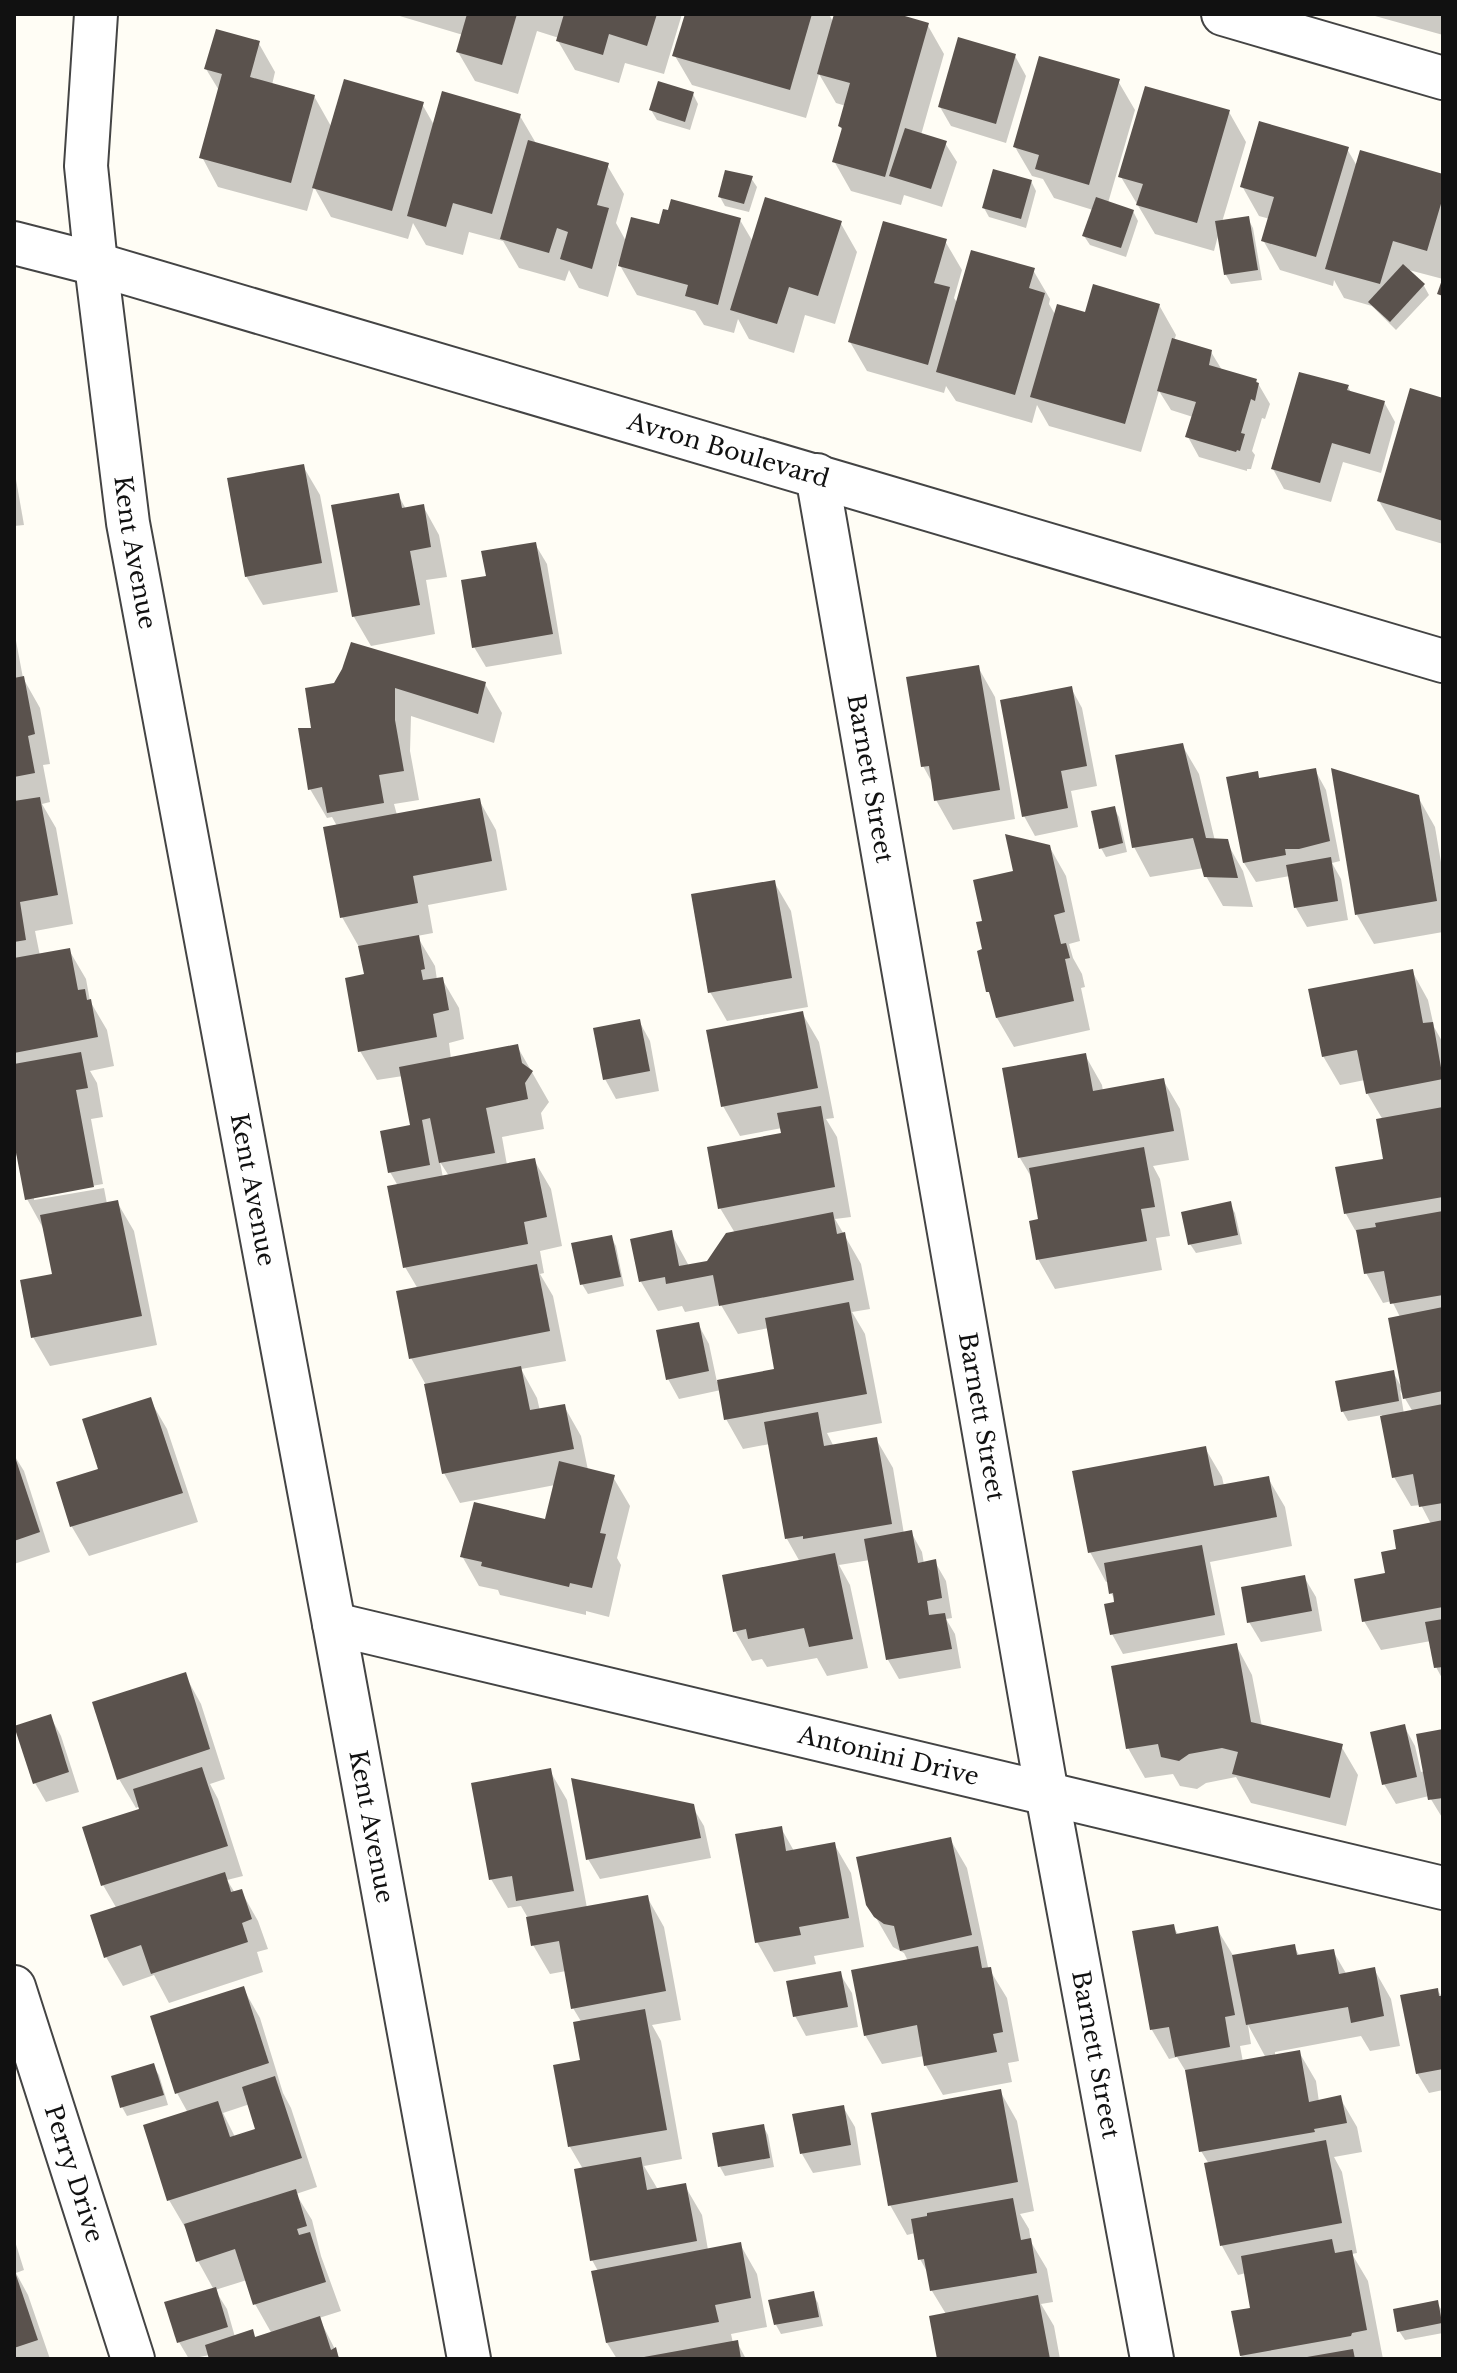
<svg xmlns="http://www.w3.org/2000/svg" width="1457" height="2373" font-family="'Libre Baskerville',serif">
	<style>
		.shadow { fill: #0003; fill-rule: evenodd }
		.building { fill: #5a524d }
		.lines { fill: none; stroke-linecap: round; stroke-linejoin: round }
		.minor-casing { stroke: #444; stroke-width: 46 }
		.minor { stroke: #fff; stroke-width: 42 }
		.labels { text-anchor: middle; stroke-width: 8; stroke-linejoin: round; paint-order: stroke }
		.street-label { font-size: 24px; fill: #111; stroke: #fff }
	</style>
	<rect width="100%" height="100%" fill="#fffdf5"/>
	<g class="shadow">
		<path d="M393,14H682L664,74L625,63L619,83L575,70L558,41L559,38L537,31L518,94L475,81L458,52L463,35Z"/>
		<path d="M687,14H829L833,22L836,14H890L927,24L944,54L921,135L945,143L957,162L942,207L904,195L901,205L851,191L834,161L843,132L840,126L846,106L836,103L819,74L806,118L692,85L675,56Z"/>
		<path d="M1374,14H1443V35L1375,16Z"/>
		<path d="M258,42L275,72L272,85L314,96L332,128L422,104L434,125L520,116L537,145L607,165L624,194L616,223L627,243L660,226L740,220L753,242L840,222L857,252L835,324L805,315L794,353L749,339L738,319L734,333L704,325L695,311L637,295L618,262L608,297L579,288L569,270L565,281L519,268L503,241L469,232L463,255L426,245L413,223L408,239L331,217L314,187L307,211L218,187L202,157L220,92L206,69Z"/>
		<path d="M1015,56L1026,76L1006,143L951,126L940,107Z"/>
		<path d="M1118,81L1135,110L1108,203L1133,211L1138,221L1126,257L1090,245L1084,236L1093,210L1054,198L1043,179L1032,176L1015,147Z"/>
		<path d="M693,94L698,104L690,130L657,120L651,110Z"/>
		<path d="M1229,112L1246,142L1222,222L1248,219L1253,228L1262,280L1231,284L1226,275L1219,232L1214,251L1155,234L1121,177Z"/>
		<path d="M1347,149L1357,166L1443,176V279L1405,269L1424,286L1429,295L1396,330L1372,306L1344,298L1334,280L1333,286L1280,270L1263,240L1270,219L1259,216L1242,186Z"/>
		<path d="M751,178L757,187L749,212L725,206L720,197Z"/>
		<path d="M1031,181L1036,191L1026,228L989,217L984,208Z"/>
		<path d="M945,241L962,270L954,298L958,304L1033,270L1050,299L1049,304L1056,316L1087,315L1159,305L1176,335L1174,341L1211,352L1222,370L1256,380L1270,404L1265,419L1262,418L1252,451L1255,455L1251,469H1247V471L1199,457L1188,437L1193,417L1171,410L1159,391L1141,452L1049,426L1037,405L1032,423L956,401L946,386L944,393L867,371L850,342Z"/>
		<path d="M1348,387L1352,394L1384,402L1395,422L1381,473L1343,462L1331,502L1284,489L1273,469Z"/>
		<path d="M1443,400V544L1396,530L1379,501Z"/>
		<path d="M303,466L320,495L338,592L263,605L246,576Z"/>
		<path d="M14,468L24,525L14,526Z"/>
		<path d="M398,495L406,509L423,506L439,535L447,577L426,580L435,634L371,646L354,617L334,507Z"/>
		<path d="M535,544L547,564L562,654L486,667L474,647L488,578Z"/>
		<path d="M14,630L23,678L40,708L50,764L43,765L50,802L42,804L56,828L73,924L35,931L40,956L69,950L86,979L90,1001L107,1030L114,1066L90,1071L97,1083L103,1117L91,1119L103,1184L34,1196V1200L104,1188L107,1204L117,1202L134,1231L157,1345L50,1366L33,1337L55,1276L43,1228L27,1199L18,1158L14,1151Z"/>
		<path d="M978,667L995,697L1015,819L953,830L936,800L933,784L923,766Z"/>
		<path d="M485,684L502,713L494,743L411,716L410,751L419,800L394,804L397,815L479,800L496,830L507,890L428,905L433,933L417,936L435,966L437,980L442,979L459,1008L464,1039L449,1043L451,1059L517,1046L549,1102L541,1113L544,1129L502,1137L507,1165L534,1160L551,1189L562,1246L540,1251L544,1273L540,1274L553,1296L566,1361L521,1369L537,1398L540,1411L564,1406L581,1436L588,1470L613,1477L630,1506L617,1558L621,1565L609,1617L586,1611V1615L500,1595L498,1590L479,1586L462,1556L546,1522L555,1485L460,1503L444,1473L426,1385L411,1358L418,1289L405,1267L398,1186L390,1172L413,1127L403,1076L377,1080L360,1051L366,976L359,947L342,917L337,826L332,817L327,818L310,789L314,729L307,690ZM440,1162L449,1176L443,1178Z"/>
		<path d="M1071,688L1082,708L1097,786L1071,791L1078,827L1035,836L1024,816Z"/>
		<path d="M1182,745L1199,774L1215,841H1226L1243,871L1253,907L1223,906L1206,876L1204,868L1150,877L1134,847Z"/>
		<path d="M1315,770L1326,790L1340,861L1332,863L1341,879L1348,920L1307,927L1296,908L1290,876L1256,882L1244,863L1257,773L1260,780Z"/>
		<path d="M1418,797L1435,827L1443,874V932L1374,944L1357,915Z"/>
		<path d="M1114,808L1119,817L1127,852L1106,857L1101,848Z"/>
		<path d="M1049,846L1066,876L1080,941L1069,944L1073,958L1082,974L1085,987L1081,988L1090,1030L1014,1047L997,1018L993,1000L988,991L984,951V922L1015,872Z"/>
		<path d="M774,882L791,911L808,1007L727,1021L710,992Z"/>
		<path d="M1412,971L1428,1000L1434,1027L1443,1043V1680L1436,1667L1431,1641L1381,1650L1364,1621L1399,1551L1431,1524L1421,1505L1411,1506L1394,1477L1382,1415L1348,1421L1343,1412L1337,1382L1393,1372L1402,1388L1400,1317L1392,1301L1383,1303L1366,1273L1359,1237L1346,1214L1338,1169L1385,1161L1383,1120L1367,1093L1365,1080L1340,1085L1323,1056ZM1400,1390L1413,1412L1404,1414Z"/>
		<path d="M802,1013L819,1042L834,1118L826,1119L837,1137L851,1217L835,1219L861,1264L870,1309L852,1312L865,1334L882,1423L827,1433L834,1447L876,1439L893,1468L904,1534L911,1532L922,1552L924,1564L935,1562L946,1581L952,1618L946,1619L955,1634L961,1668L899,1679L888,1660L870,1560L839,1565L850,1585L868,1668L827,1676L817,1658L767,1667L762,1659L752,1661L735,1631L800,1562L787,1539L770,1444L743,1449L726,1419L721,1390L679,1399L668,1379L698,1324L709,1344L717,1382L777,1370L769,1328L738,1334L721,1305L685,1312L682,1306L658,1311L641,1282L671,1233L689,1266L708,1263L735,1233L720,1208L783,1135L782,1128L740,1136L723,1106Z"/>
		<path d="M639,1021L650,1041L659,1091L616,1099L605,1079Z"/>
		<path d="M1085,1055L1102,1085L1103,1091L1163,1080L1180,1109L1189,1160L1153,1166L1160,1179L1170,1236L1156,1238L1162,1270L1055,1289L1038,1259L1040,1221L1033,1180L1020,1158Z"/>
		<path d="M1230,1204L1235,1213L1242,1244L1196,1253L1190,1244Z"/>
		<path d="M611,1237L616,1246L624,1286L588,1294L582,1284Z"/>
		<path d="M150,1400L167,1429L198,1522L89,1556L72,1527L58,1483L101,1470Z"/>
		<path d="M1205,1448L1222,1477L1224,1486L1268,1478L1285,1507L1292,1546L1210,1562L1225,1635L1123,1654L1112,1634L1117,1603L1111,1593L1109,1581L1106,1582L1090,1552Z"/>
		<path d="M14,1455L24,1471L50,1552L14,1564Z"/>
		<path d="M1304,1577L1316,1597L1322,1631L1261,1642L1249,1622Z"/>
		<path d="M1236,1645L1252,1675L1262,1727L1341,1746L1358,1775L1346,1826L1251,1803L1236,1777L1206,1783L1197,1789L1180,1786L1173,1774L1145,1778L1128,1748Z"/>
		<path d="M185,1675L201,1704L225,1779L210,1784L218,1799L243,1876L227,1880L235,1893L241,1891L258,1921L268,1949L257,1952L263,1972L169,2003L154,1975L123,1986L106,1957L117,1909L103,1885L142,1811L140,1806L136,1808L119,1779Z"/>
		<path d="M50,1716L61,1736L79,1792L46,1802L35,1783Z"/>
		<path d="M1404,1726L1415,1746L1421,1772L1425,1771L1443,1731V1819L1429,1796L1396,1804L1384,1784Z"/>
		<path d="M550,1771L567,1800L587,1908L647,1897L664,1927L681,2020L652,2025L661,2041L682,2159L644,2166L657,2188L685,2186L702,2215L708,2250L740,2244L757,2274L767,2327L731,2334L733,2343L737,2342L746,2359H617L607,2343L598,2271L592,2260L583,2169L570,2147L582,2062V2023L573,2008L566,1971L550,1974L533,1945L528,1918L521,1906L508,1908L491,1879Z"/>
		<path d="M692,1806L704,1826L711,1858L600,1879L588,1859Z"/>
		<path d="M781,1828L794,1851L834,1844L851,1873L864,1947L814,1956L816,1964L774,1972L757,1942Z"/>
		<path d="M950,1839L967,1868L988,1967L1007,1998L1019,2061L1008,2063L1012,2082L943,2095L926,2066L924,2056L882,2064L865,2035L908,1961L904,1953L893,1947L868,1904Z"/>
		<path d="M1173,1926L1179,1936L1217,1929L1234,1957L1294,1946L1300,1957L1333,1951L1347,1975L1374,1969L1391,1999L1400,2046L1370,2051L1361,2036L1275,2052V2056L1299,2052L1316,2081L1319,2102L1340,2098L1357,2127L1362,2152L1334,2157L1342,2172L1357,2253L1352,2254L1368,2281L1383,2359H1243L1241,2356L1233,2313L1253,2310L1246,2273L1238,2275L1222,2246L1209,2164L1201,2151L1188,2075L1177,2057L1169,2059L1152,2030ZM1248,2025L1266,2058L1243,2062L1240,2046L1251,2044Z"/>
		<path d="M840,1974L852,1993L858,2027L806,2036L795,2016Z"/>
		<path d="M243,1988L260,2018L283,2093L291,2108L317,2187L296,2194L312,2220L321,2256L341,2311L319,2318L340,2359H211L210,2355L189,2359L179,2342L214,2290L198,2261L187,2228L186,2229L169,2200L188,2113L177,2093ZM250,2104L258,2130L235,2137L223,2113ZM247,2280L255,2304L272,2334L256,2339L252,2332L235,2337L227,2309L215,2290Z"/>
		<path d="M1437,1990L1443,1998V2090L1429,2093L1417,2073Z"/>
		<path d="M153,2066L159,2075L168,2105L127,2116L122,2107Z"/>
		<path d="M1000,2091L1017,2121L1034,2211L1020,2214L1029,2229L1031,2242L1047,2269L1053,2302L1041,2304L1054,2326L1060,2359H939L946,2314L932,2291L930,2277L920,2259L915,2233L907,2235L890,2205Z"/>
		<path d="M843,2107L855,2127L861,2165L813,2173L802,2154Z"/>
		<path d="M763,2126L768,2135L774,2167L725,2176L720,2167Z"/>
		<path d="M14,2238L24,2270L16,2273L28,2295L50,2359H14Z"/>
		<path d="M813,2294L818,2303L823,2326L781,2334L776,2325Z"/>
		<path d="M1437,2303L1443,2312V2333L1405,2340L1399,2331Z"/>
	</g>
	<g class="building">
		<path d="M467,14H517L502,65L456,52Z"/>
		<path d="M564,14H657L647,46L609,34L603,55L556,41Z"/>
		<path d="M685,14H812L790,90L672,56Z"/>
		<path d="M834,14H898L929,23L885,177L832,162L842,128L838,126L850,83L817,74Z"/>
		<path d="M216,29L260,41L250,77L315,95L291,183L199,158L222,74L204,69Z"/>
		<path d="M958,37L1016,54L996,124L938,107Z"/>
		<path d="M1039,56L1120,79L1089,185L1035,169L1039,155L1013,147Z"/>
		<path d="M344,79L424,102L392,211L312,188Z"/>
		<path d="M658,81L694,92L685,122L649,110Z"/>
		<path d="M1145,86L1230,110L1197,223L1136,205L1143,184L1118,177Z"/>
		<path d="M442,91L521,114L492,214L453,203L446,227L407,216Z"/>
		<path d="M1259,121L1349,147L1316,257L1261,241L1274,197L1240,187Z"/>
		<path d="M905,128L947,141L931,189L889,176Z"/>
		<path d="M528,140L609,163L597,205L609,208L592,269L560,259L568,232L557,228L549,253L500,239Z"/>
		<path d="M1360,150L1443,174V197L1427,251L1393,241L1380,284L1325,269Z"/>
		<path d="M993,169L1032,180L1021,219L982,208Z"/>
		<path d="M725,170L753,176L744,204L718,197Z"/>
		<path d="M765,197L842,221L818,296L789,287L777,324L730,310Z"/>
		<path d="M1096,197L1134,210L1121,248L1082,236Z"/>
		<path d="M671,199L741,218L718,305L685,296L688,285L618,266L631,217L659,224L663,209L668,210Z"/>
		<path d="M1249,216L1258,270L1224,275L1215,221Z"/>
		<path d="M883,221L947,239L934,283L950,287L928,365L848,342Z"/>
		<path d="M971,250L1035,268L1029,288L1045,293L1015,395L936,372Z"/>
		<path d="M1403,264L1425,284L1390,322L1368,302Z"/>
		<path d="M1443,277V296L1437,294Z"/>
		<path d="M1093,284L1160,304L1125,424L1030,397L1057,304L1085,312Z"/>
		<path d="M1172,338L1212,350L1209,365L1257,379L1256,382L1259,383L1255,401L1251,399L1241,433L1245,434L1240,451L1237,450L1236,452L1185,437L1196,402L1157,391Z"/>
		<path d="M1299,372L1349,385L1347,390L1385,401L1370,454L1332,443L1320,483L1271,469Z"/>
		<path d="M1410,388L1443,398V521L1377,501Z"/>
		<path d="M304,464L322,563L245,577L227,478Z"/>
		<path d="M399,493L402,508L424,504L431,547L410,551L420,605L352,617L331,505Z"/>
		<path d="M536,542L553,634L472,648L461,580L486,576L481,551Z"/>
		<path d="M351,642L486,682L478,714L395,688V720L404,771L379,775L384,803L327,813L322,787L308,790L298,728H311L305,688L334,683L342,669Z"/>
		<path d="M979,665L1000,790L934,801L929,766L921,767L906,677Z"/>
		<path d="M24,676L35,734L28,736L35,773L14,777V678Z"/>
		<path d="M1072,686L1087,766L1061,771L1068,808L1022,817L1000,700Z"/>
		<path d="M1183,743L1206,838L1228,839L1238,878L1204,877L1193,838L1132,848L1115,755Z"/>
		<path d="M1316,768L1330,841L1299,849H1285L1286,855L1243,863L1226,777L1258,771L1259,778Z"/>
		<path d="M1331,768L1419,795L1437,901L1355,915Z"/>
		<path d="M40,797L58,895L20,902L26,940L14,942V801Z"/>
		<path d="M480,798L492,861L413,876L418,903L340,918L323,827Z"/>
		<path d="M1115,806L1123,843L1099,849L1091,811Z"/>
		<path d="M1005,834L1050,845L1065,912L1054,915L1061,944L1066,943L1070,958L1065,959L1074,1001L996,1018L989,992H986L977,951L982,949L976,922L982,921L973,880L1013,871Z"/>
		<path d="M1331,857L1338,901L1294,908L1286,865Z"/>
		<path d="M775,880L792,978L708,993L691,894Z"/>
		<path d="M419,935L425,969L421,970L423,980L443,977L449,1010L433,1014L437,1037L358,1052L345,978L364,974L358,946Z"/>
		<path d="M70,948L78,990L85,989L87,1000L91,999L98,1037L14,1053V958Z"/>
		<path d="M1413,969L1423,1023L1433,1022L1443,1079L1366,1094L1357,1050L1322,1057L1308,989Z"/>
		<path d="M803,1011L818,1088L721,1107L706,1030Z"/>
		<path d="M640,1019L650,1071L603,1080L593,1028Z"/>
		<path d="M518,1044L522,1063L533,1071L525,1083L528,1099L486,1108L495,1153L439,1163L430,1118L422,1120L430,1165L388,1173L380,1131L410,1125L399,1067Z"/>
		<path d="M81,1052L88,1088L76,1090L94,1187L25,1200L14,1142V1064Z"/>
		<path d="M1086,1053L1093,1091L1164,1078L1174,1131L1018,1158L1002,1068Z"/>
		<path d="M821,1106L835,1187L718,1209L707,1147L781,1133L777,1113Z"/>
		<path d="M1443,1107V1197L1344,1214L1335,1167L1383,1159L1376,1119Z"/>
		<path d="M1144,1147L1155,1207L1141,1209L1147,1241L1036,1260L1029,1221L1038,1219L1029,1168Z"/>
		<path d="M535,1158L547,1217L524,1222L528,1244L403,1268L387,1186Z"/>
		<path d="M118,1200L142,1316L31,1338L20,1280L52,1274L40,1215Z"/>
		<path d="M1231,1201L1238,1235L1188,1245L1181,1212Z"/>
		<path d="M1443,1211V1295L1390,1304L1384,1271L1364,1274L1356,1230L1376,1227L1375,1223Z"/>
		<path d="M833,1212L837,1234L845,1232L854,1280L719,1306L713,1275L666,1284L665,1277L639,1282L630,1239L672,1230L679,1266L707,1261L726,1233Z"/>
		<path d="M612,1235L621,1277L580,1285L571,1243Z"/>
		<path d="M537,1264L550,1331L409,1359L396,1291Z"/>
		<path d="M849,1302L867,1394L724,1420L717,1380L774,1369L765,1318Z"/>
		<path d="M1443,1307V1391L1403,1399L1388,1318Z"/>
		<path d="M699,1322L709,1371L666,1380L656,1330Z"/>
		<path d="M521,1366L530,1410L565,1404L574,1449L442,1474L424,1384Z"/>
		<path d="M1394,1370L1399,1401L1341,1412L1335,1381Z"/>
		<path d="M151,1397L183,1493L70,1527L56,1482L98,1469L82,1419Z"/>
		<path d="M1443,1404V1503L1419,1507L1413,1474L1392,1478L1380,1416Z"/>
		<path d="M818,1412L824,1446L877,1437L892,1524L803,1539V1536L785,1539L764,1422Z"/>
		<path d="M1206,1446L1214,1486L1269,1476L1277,1517L1088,1553L1072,1471Z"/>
		<path d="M14,1454L40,1532L14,1541Z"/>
		<path d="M559,1461L615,1475L600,1533L606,1534L592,1588L570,1583L569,1587L481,1566L482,1562L460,1557L474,1502L545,1519Z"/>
		<path d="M1443,1520V1607L1362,1622L1354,1579L1385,1573L1381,1552L1396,1549L1393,1530Z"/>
		<path d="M912,1530L918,1563L936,1559L942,1598L927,1601L929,1615L945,1613L952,1649L886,1660L864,1539Z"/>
		<path d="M1202,1545L1215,1615L1110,1635L1104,1604L1114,1602L1113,1593L1109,1594L1104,1563Z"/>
		<path d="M835,1553L853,1639L809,1647L804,1628L748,1639L746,1629L733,1632L722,1575Z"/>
		<path d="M1305,1575L1312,1611L1247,1623L1241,1587Z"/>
		<path d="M1443,1619V1667L1434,1668L1425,1622Z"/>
		<path d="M1237,1643L1251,1722L1343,1744L1330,1798L1232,1774L1238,1752L1222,1748L1189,1754L1179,1761L1161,1757L1158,1744L1126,1749L1111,1666Z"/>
		<path d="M186,1672L210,1749L117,1780L92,1702Z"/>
		<path d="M51,1714L69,1772L33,1784L14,1726Z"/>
		<path d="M1405,1724L1417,1777L1382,1785L1370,1732Z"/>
		<path d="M1443,1729V1798L1428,1800L1416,1734Z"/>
		<path d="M202,1767L228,1846L101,1886L82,1827L139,1809L133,1789Z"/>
		<path d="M551,1768L574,1891L516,1901L512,1876L489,1880L471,1783Z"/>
		<path d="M571,1778L694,1804L701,1838L586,1860Z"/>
		<path d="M782,1826L786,1851L835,1842L849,1918L799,1927L801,1935L755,1943L735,1834Z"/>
		<path d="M951,1837L972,1935L900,1951L894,1926L884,1924L874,1917L866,1905L856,1857Z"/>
		<path d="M225,1872L231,1892L242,1889L252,1919L242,1923L248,1942L151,1974L141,1945L104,1958L90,1915Z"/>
		<path d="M648,1895L666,1991L571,2009L559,1941L531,1946L526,1917Z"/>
		<path d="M1174,1924L1176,1934L1218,1926L1235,2015L1225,2017L1230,2047L1175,2057L1169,2027L1150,2030L1132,1931Z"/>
		<path d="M1295,1944L1297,1955L1334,1949L1339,1974L1375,1967L1384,2016L1351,2023L1348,2007L1246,2025L1232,1955Z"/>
		<path d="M978,1946L982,1968L991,1967L1003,2032L993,2034L997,2052L924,2066L917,2025L864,2036L851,1970Z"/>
		<path d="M841,1971L848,2007L793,2017L786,1981Z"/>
		<path d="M244,1986L269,2063L175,2094L150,2016Z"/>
		<path d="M1438,1988L1439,1996H1443V2069L1416,2074L1400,1995Z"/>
		<path d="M645,2009L667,2130L568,2147L553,2065L580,2060L573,2022Z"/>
		<path d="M1300,2050L1309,2102L1341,2095L1347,2123L1314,2129L1315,2132L1199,2152L1185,2070Z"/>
		<path d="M154,2063L164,2095L120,2108L111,2076Z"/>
		<path d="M275,2076L302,2158L167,2201L143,2125L218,2101L230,2137L255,2129L242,2087Z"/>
		<path d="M1001,2089L1018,2182L888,2206L871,2113Z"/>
		<path d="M844,2105L851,2145L800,2154L792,2114Z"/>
		<path d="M764,2124L770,2158L718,2167L712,2133Z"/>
		<path d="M1326,2140L1342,2223L1220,2246L1204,2163Z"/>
		<path d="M641,2157L647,2190L686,2183L697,2241L590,2261L574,2169Z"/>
		<path d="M296,2189L307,2226L297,2229L299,2235L310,2232L326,2282L253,2305L235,2249L196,2262L184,2224Z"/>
		<path d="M1013,2198L1021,2240L1031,2238L1037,2273L930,2291L924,2259L918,2260L911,2219L927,2216V2213Z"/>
		<path d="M1332,2239L1335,2253L1352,2250L1367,2330L1352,2333L1351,2336L1240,2356L1231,2311L1250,2308L1241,2256Z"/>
		<path d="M741,2242L751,2298L715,2305L719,2322L606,2343L591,2271Z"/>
		<path d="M14,2269L38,2340L14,2348Z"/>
		<path d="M216,2287L228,2327L177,2343L164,2302Z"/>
		<path d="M814,2291L819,2317L774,2325L768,2300Z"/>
		<path d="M1038,2295L1050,2359H937L929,2316Z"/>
		<path d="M1438,2300L1442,2323L1397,2332L1393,2309Z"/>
		<path d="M320,2316L331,2350L336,2347L339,2359H209L205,2345L253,2329L255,2337Z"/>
		<path d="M738,2340L741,2359H644V2357Z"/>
		<path d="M1353,2349L1355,2359H1307V2357Z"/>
	</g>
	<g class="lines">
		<defs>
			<g id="minor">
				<path id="s1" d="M96,14L86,166L96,264L128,523L334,1624L469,2359"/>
				<path d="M1223,14L1443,78"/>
				<path id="s2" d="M14,243L96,264L1443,661"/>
				<path id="s3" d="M817,475L1047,1794L1152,2359"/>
				<path id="s4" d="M334,1624L1443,1888"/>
				<path id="s5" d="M14,1987L133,2359"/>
			</g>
		</defs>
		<use href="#minor" class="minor-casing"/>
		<use href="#minor" class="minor"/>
	</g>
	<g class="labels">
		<g class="street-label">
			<text dy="8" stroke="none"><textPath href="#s2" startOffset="744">Avron Boulevard</textPath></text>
			<text dy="8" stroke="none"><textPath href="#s1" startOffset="542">Kent Avenue</textPath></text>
			<text dy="8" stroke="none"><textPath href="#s3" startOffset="308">Barnett Street</textPath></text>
			<text dy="8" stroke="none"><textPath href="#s1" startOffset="1190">Kent Avenue</textPath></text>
			<text dy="8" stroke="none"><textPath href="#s3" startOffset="956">Barnett Street</textPath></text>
			<text dy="8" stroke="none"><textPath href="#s4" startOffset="570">Antonini Drive</textPath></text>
			<text dy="8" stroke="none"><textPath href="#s1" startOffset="1838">Kent Avenue</textPath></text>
			<text dy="8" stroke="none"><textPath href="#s3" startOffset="1604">Barnett Street</textPath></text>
			<text dy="8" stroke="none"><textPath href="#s5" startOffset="196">Perry Drive</textPath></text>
		</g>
	</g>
	<rect width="1457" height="2373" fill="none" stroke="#111111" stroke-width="32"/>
</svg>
